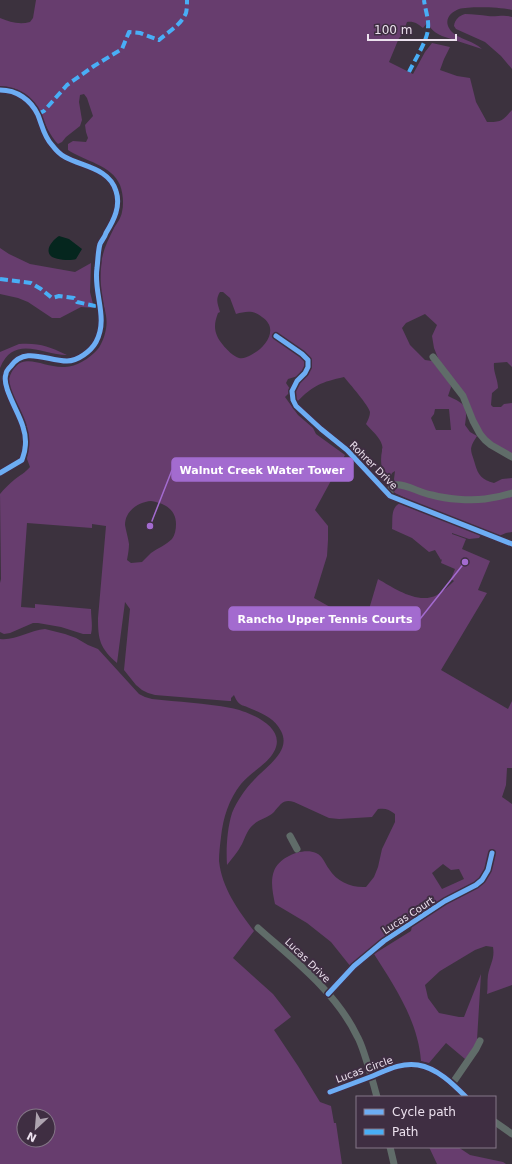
<svg xmlns="http://www.w3.org/2000/svg" width="512" height="1164" font-family="'DejaVu Sans',sans-serif">
	<style>
		.green { fill: #673d6e; fill-rule: evenodd }
		.water { fill: #05261e }
		.lines { fill: none; stroke-linecap: round; stroke-linejoin: round }
		.street { stroke: #606c69; stroke-width: 7 }
		.quiet { stroke: #49aef6; stroke-width: 4; stroke-dasharray: 8 4; stroke-linecap: butt }
		.cycleway-casing { stroke: #3f2e42; stroke-width: 8 }
		.cycleway { stroke: #6dadf4; stroke-width: 5 }
		.labels { text-anchor: middle; stroke-width: 4; stroke-linejoin: round; paint-order: stroke }
		.street-label { font-size: 10px; fill: #ece1ee; stroke: #3f2e42 }
		.leader { fill: none; stroke: #a36bcf; stroke-width: 1.5 }
		.callout-dot { fill: #a36bcf; stroke: #3f2e42; stroke-width: 1.5 }
		.callout { fill: #a36bcf; stroke: #a36bcf; stroke-width: 1.5 }
		.callout-label { font-size: 11px; text-anchor: middle; font-weight: bold; fill: #fff }
	</style>
	<rect width="100%" height="100%" fill="#3c323e"/>
	<g class="green">
		<path d="M36,0H512V10C502,7 469,6 459,9C451,12 444,19 449,28C455,39 473,40 482,49L442,36C435,33 431,29 427,23L423,28C418,24 414,21 407,22L402,35L399,38L389,62L413,74L425,52L432,43L450,47L444,59L440,70L457,76L470,78L476,102L487,122C502,122 502,121 512,110V367L507,362L494,363C493,372 498,379 498,388L492,393L491,405L493,407H501L504,404L512,403V455L487,439L480,430L438,358L434,348L432,336L437,325L425,314L406,323L402,328L410,345L425,360L432,361L450,384L451,387L448,396C465,404 468,405 465,425L470,432L477,436C468,450 471,450 475,464C478,475 482,480 494,483L502,479L512,478V532L506,533L499,536L419,505L395,493L394,492L395,489L394,479L395,471L392,473L390,478L387,479C381,472 380,460 382,451C382,446 383,450 382,445C380,437 371,430 366,424C368,420 370,416 370,412C369,406 349,383 344,377C322,382 313,385 297,402L295,393L298,385L304,378L311,362L298,376L288,379L286,383L290,389L289,393L285,397L298,415L313,428L316,434L345,455L315,510L328,526V540L327,556L314,598L364,626L378,579C394,588 418,605 437,595C443,591 449,586 454,581L451,579L455,569L441,563L442,559L441,560L435,550L429,552L412,538L392,529C393,520 390,508 400,503L481,535L479,538L469,539L452,533V534L466,539L462,549L490,561L478,590L487,593L441,670L508,709L512,701V768H507L506,785L502,797L512,804V985L487,994C488,988 487,981 488,975C490,964 495,959 493,947L486,946L475,950L440,971L425,985L428,998L439,1013L459,1017H464L481,974L477,1040L472,1052L465,1059L446,1043L429,1063L421,1061C418,1021 395,987 374,954L411,931L412,926L351,967L331,942L307,923L275,904C273,894 270,881 274,871C279,857 303,847 316,853C323,856 325,864 329,869C337,882 352,888 366,887L374,877L378,867L382,849L395,822V814C389,809 385,808 378,809L372,817L339,819L329,818L294,802C283,799 281,804 274,812C268,818 259,819 253,825C247,830 245,838 242,844C238,852 232,858 227,865C226,849 227,829 232,813C237,801 245,789 254,780C265,767 292,752 281,731C274,717 261,713 247,707C245,706 240,705 239,703C237,702 235,697 234,695L231,698V701H229L155,695L148,693L142,690L136,685L124,670L130,609L125,602L117,663C100,648 98,640 98,618L106,526L92,524V528L27,523L21,607L35,608V604L91,609C91,617 93,626 91,634H83L61,627L38,623H33L10,633L4,634L0,632V583L1,579L0,494C4,489 9,484 14,480C20,475 25,473 30,467L27,459L28,447L8,383C17,345 42,369 65,367C76,367 90,358 97,350C100,347 102,342 104,337C110,319 104,310 101,293C100,284 100,274 101,265C102,252 108,240 114,228C117,223 121,218 122,212C124,204 123,193 120,185C112,165 84,161 68,150V144L73,141L86,142L88,138L86,132L85,125L93,116L87,98L84,94L80,95L79,102L82,120L80,126L66,137L62,142L58,144C36,119 43,90 0,86V18C10,22 19,25 30,22L33,18ZM220,292H223L230,298L236,314C246,311 254,310 262,317C280,329 265,348 251,355C247,357 243,359 239,358C234,357 226,349 223,345C214,334 213,326 218,313L220,312C218,304 215,300 220,292ZM435,409H449L451,430H436L431,418L434,414ZM151,501C164,503 176,509 176,524C176,529 175,535 172,539C166,545 158,548 151,553C148,556 145,559 142,562L131,563L127,560C128,554 129,549 129,544C128,537 126,531 125,525C125,511 138,502 151,501ZM443,864L451,870L459,869L464,879L442,889L432,873Z"/>
		<path d="M465,14C473,14 481,15 488,16C497,17 504,14 512,17V69L501,56L485,42L456,29L454,26C455,19 459,16 465,14Z"/>
		<path d="M0,248L9,254L30,264L75,272L91,263L90,292L94,308L81,307L60,318H52L28,302L18,298L0,294Z"/>
		<path d="M19,344C41,343 47,346 67,355C42,355 14,334 0,368V352Z"/>
		<path d="M45,629L65,634L76,638L88,645L98,649L139,694L145,697L152,699C178,702 205,703 231,708C247,711 283,725 276,747C271,763 251,771 241,784C229,799 223,818 221,837C220,845 219,853 219,861C222,888 238,910 254,931L233,958L273,994L291,1017L274,1030L298,1066L320,1102L331,1106L334,1123H336L342,1164H0V639C15,641 30,630 45,629ZM24,1116H48V1140H24Z"/>
		<path d="M429,1147H458L470,1155L503,1162L506,1164H437Z"/>
	</g>
	<path class="water" d="M59,236L69,239L82,249L76,259C71,261 53,260 50,255C45,248 54,239 59,236Z"/>
	<g class="lines">
		<g class="street">
			<path d="M0,90C17,90 31,100 38,115C42,125 44,137 52,145C55,149 61,155 65,157C83,167 109,168 116,191C121,206 114,220 106,233C105,237 102,240 100,244C98,251 98,260 97,268C93,293 109,318 96,342C91,351 78,361 67,361C47,361 25,346 11,366C9,368 6,371 6,374C1,386 20,414 23,427C25,433 26,442 25,448C25,452 23,456 22,460L0,473"/>
			<path d="M276,336L302,354L308,360V367L305,373L297,381L292,391L293,400L296,406L321,429L347,450L390,496L512,544"/>
			<path d="M433,357L463,396L473,421L480,434L485,440L491,445L512,457"/>
			<path d="M390,496V490L393,485C407,483 418,493 432,495C447,499 469,501 485,499C494,498 503,496 512,493"/>
			<path d="M290,836L297,849"/>
			<path d="M258,928C294,960 336,992 357,1036C360,1041 362,1047 364,1053C369,1068 373,1082 377,1097"/>
			<path d="M328,994L354,966L384,941L445,901L476,885L482,880L488,870L492,853"/>
			<path d="M452,1084L476,1049L480,1041"/>
			<path d="M330,1092C343,1087 357,1082 370,1077C385,1071 401,1062 418,1065C437,1068 453,1084 466,1097"/>
			<path d="M495,1122L512,1134"/>
			<path d="M390,1147L394,1164"/>
		</g>
		<g class="quiet">
			<path d="M409,72C414,61 428,40 428,28C429,19 425,9 424,0"/>
			<path d="M38,114L44,111L67,85L94,66L122,49L129,32L140,33L159,40C168,32 181,25 186,13C187,9 187,4 187,0"/>
			<path d="M0,279L31,283L41,289L52,298L59,296L74,298L77,302L100,307"/>
		</g>
		<defs>
			<g id="cycleway">
				<path d="M0,90C17,90 31,100 38,115C42,125 44,137 52,145C55,149 61,155 65,157C83,167 109,168 116,191C121,206 114,220 106,233C105,237 102,240 100,244C98,251 98,260 97,268C93,293 109,318 96,342C91,351 78,361 67,361C47,361 25,346 11,366C9,368 6,371 6,374C1,386 20,414 23,427C25,433 26,442 25,448C25,452 23,456 22,460L0,473"/>
				<path d="M276,336L302,354L308,360V367L305,373L297,381L292,391L293,400L296,406L321,429L347,450L390,496L512,544"/>
				<path d="M328,994L354,966L384,941L445,901L476,885L482,880L488,870L492,853"/>
				<path d="M330,1092C343,1087 357,1082 370,1077C385,1071 401,1062 418,1065C437,1068 453,1084 466,1097"/>
			</g>
		</defs>
		<use href="#cycleway" class="cycleway-casing"/>
		<use href="#cycleway" class="cycleway"/>
	</g>
	<g class="labels">
		<g class="street-label">
			<text transform="translate(374 465) rotate(45)" y="4">Rohrer Drive</text>
			<text transform="translate(408 915) rotate(-33)" y="4">Lucas Court</text>
			<text transform="translate(308 960) rotate(44)" y="4">Lucas Drive</text>
			<text transform="translate(364 1069) rotate(-20)" y="4">Lucas Circle</text>
		</g>
	</g>
	<path class="leader" d="M150 526L172 470M465 562L420 619"/>
	<g class="callout-dot">
		<circle cx="150" cy="526" r="4"/>
		<circle cx="465" cy="562" r="4"/>
	</g>
	<g class="callout">
		<rect x="172" y="458" width="181" height="23" rx="4"/>
		<rect x="229" y="607" width="191" height="23" rx="4"/>
	</g>
	<g class="callout-label">
		<text x="262" y="474">Walnut Creek Water Tower</text>
		<text x="325" y="623">Rancho Upper Tennis Courts</text>
	</g>
	<rect x="356" y="1096" width="140" height="52" fill="#3f2e42" stroke="#847687"/>
	<rect x="364" y="1109" width="20" height="6" fill="#6dadf4" stroke="#847687"/>
	<text x="392" y="1116" font-size="12" fill="#ece1ee">Cycle path</text>
	<rect x="364" y="1129" width="20" height="6" fill="#49aef6" stroke="#847687"/>
	<text x="392" y="1136" font-size="12" fill="#ece1ee">Path</text>
	<g transform="translate(36 1128) rotate(206)"><circle r="19" fill="#3f2e42" stroke="#847687"/>
	<path d="M0-3L7 15L0 10L-7 15Z" fill="#aea4b0"/>
	<text y="-6" font-size="11" font-weight="bold" text-anchor="middle" fill="#ece1ee">N</text>
	</g>
	<path d="M368 34v6h88v-6" fill="none" stroke="#ece1ee" stroke-width="2"/>
	<text x="374" y="34" font-size="12" fill="#ece1ee" stroke="#3f2e42" stroke-width="3" paint-order="stroke">100 m</text>
</svg>
